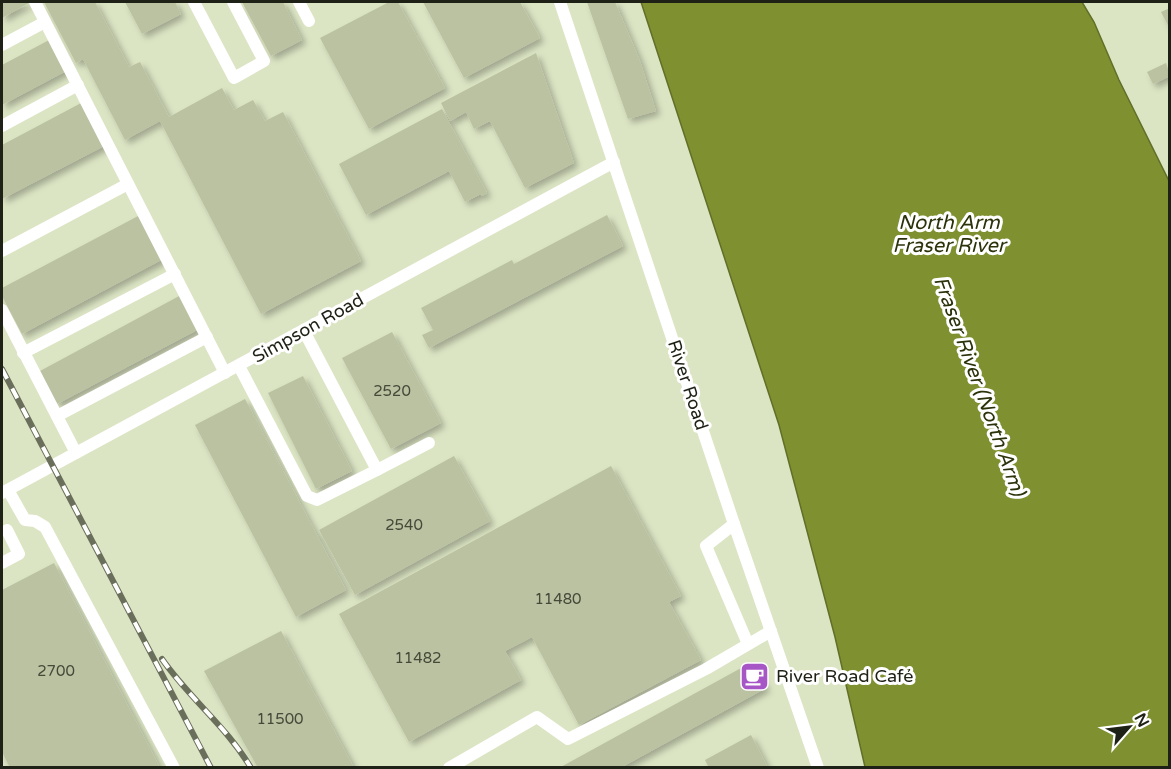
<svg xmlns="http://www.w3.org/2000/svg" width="1171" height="769" font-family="'Varela Round',sans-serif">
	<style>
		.water { fill: #7e9030; stroke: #616f28; stroke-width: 1.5 }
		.building { fill: #bac2a2; filter: url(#shadow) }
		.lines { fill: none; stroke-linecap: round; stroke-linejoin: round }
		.minor { stroke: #fff; stroke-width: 12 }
		.rail-casing { stroke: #6a6f5b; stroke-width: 6 }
		.rail { stroke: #fff; stroke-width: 4; stroke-dasharray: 11; stroke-linecap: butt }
		.labels { text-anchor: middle; stroke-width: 6; stroke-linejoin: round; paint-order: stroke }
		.number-label { font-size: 15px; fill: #454938 }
		.street-label { font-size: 18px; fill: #1e2115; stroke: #fff }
		.poi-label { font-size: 18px; fill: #1e2115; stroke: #fff; text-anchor: start }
		.water-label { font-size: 20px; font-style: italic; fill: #2b330a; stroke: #fff }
	</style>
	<defs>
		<filter id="shadow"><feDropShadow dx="4" dy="4" stdDeviation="3" flood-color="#0004"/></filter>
	</defs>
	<rect width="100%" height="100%" fill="#dbe4c3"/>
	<path class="water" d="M641,2H1082L1094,22L1119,80L1169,181V767H865L835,637L779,425Z"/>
	<g class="building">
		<path d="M2,2H28L29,3L2,18Z"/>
		<path d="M44,2H95L129,67L140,62L169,117L222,88L234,110L253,100L265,121L283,112L361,261L261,314L160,121L125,140L83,59L76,63Z"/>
		<path d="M125,2H175L181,14L142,34Z"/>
		<path d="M242,2H283L302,40L271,56Z"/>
		<path d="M389,2H398L445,88L369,129L320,38Z"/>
		<path d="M423,2H520L540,38L464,78Z"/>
		<path d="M587,2H615L640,61L656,111L628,119Z"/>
		<path d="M1170,8V29L1161,12Z"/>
		<path d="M51,39L68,70L2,105V65Z"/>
		<path d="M536,53L574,163L525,188L490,121L474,129L466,112L450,121L441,103Z"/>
		<path d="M1166,63L1170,76L1153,84L1147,72Z"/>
		<path d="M83,102L106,145L2,199V145Z"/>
		<path d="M442,109L487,193L482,196L481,194L465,202L449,171L366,215L339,164Z"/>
		<path d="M140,215L163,259L22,334L2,296V288Z"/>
		<path d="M607,215L623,246L429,348L422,335L433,330L421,308L512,260L514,264Z"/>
		<path d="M181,295L199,329L57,404L40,371Z"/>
		<path d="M392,332L441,423L391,449L342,358Z"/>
		<path d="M303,376L352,471L316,489L268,393Z"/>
		<path d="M245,399L346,590L296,617L195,425Z"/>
		<path d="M454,456L490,521L355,595L319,530Z"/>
		<path d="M611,466L681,596L669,602L701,660L579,725L532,637L505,651L521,680L409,742L339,614Z"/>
		<path d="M54,563L160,768H10L2,752V590Z"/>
		<path d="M281,631L354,768H258L204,671Z"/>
		<path d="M752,662L766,688L620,768H559Z"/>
		<path d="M751,735L768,768H709L705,760Z"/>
	</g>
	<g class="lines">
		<g class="minor">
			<path d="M35,2L225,373"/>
			<path d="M194,2L234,78L264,61L233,2"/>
			<path d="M299,2L309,21"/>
			<path d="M560,2L734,524L818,768"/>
			<path d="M2,45L45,22"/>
			<path d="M2,126L78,85"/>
			<path d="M2,251L128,184"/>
			<path d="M2,310L76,453"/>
			<path d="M304,331L377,470L429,443"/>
			<path d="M23,353L175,274"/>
			<path d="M239,366L307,496L317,500L377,470"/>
			<path d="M57,416L207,337"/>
			<path d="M8,490L25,520L35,521L45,527L174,768"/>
			<path d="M2,493L614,162"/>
			<path d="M734,524L706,546L748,644"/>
			<path d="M2,563L19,554L7,530"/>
			<path d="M449,768L537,717L568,739L706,669L771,631"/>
		</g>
		<defs>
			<g id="rail">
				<path d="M2,369L211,768"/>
				<path d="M162,659C189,698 227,727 251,768"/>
			</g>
		</defs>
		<use href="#rail" class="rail-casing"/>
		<use href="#rail" class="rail"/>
	</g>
	<defs>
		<symbol id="cafe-square" viewBox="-11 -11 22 22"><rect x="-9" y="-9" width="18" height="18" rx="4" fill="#a756c6" stroke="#fff"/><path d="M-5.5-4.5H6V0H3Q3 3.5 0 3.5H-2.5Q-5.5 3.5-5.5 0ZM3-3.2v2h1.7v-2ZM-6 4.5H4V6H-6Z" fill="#fff"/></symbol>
	</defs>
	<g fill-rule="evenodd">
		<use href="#cafe-square" x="738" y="660" width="33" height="33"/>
	</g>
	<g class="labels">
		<g class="number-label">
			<text x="392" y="396">2520</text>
			<text x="404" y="530">2540</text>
			<text x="558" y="604">11480</text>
			<text x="418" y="663">11482</text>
			<text x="56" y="676">2700</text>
			<text x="280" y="724">11500</text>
		</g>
		<g class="street-label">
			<text transform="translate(308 328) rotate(-29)" y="6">Simpson Road</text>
			<text transform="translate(688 385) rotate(72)" y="6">River Road</text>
		</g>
		<g class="poi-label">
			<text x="776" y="682">River Road Café</text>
		</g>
		<g class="water-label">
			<text x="949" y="229">North Arm<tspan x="949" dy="23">Fraser River</tspan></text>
			<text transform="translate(980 386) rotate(70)" y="7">Fraser River (North Arm)</text>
		</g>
	</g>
	<rect width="1171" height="769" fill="none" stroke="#1e2115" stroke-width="6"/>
	<g transform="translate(1129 727) rotate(62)" stroke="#ffffff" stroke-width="4.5" paint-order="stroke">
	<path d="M0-4.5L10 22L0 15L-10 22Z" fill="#1e2115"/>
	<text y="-9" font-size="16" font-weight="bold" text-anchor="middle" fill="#1e2115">N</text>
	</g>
</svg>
